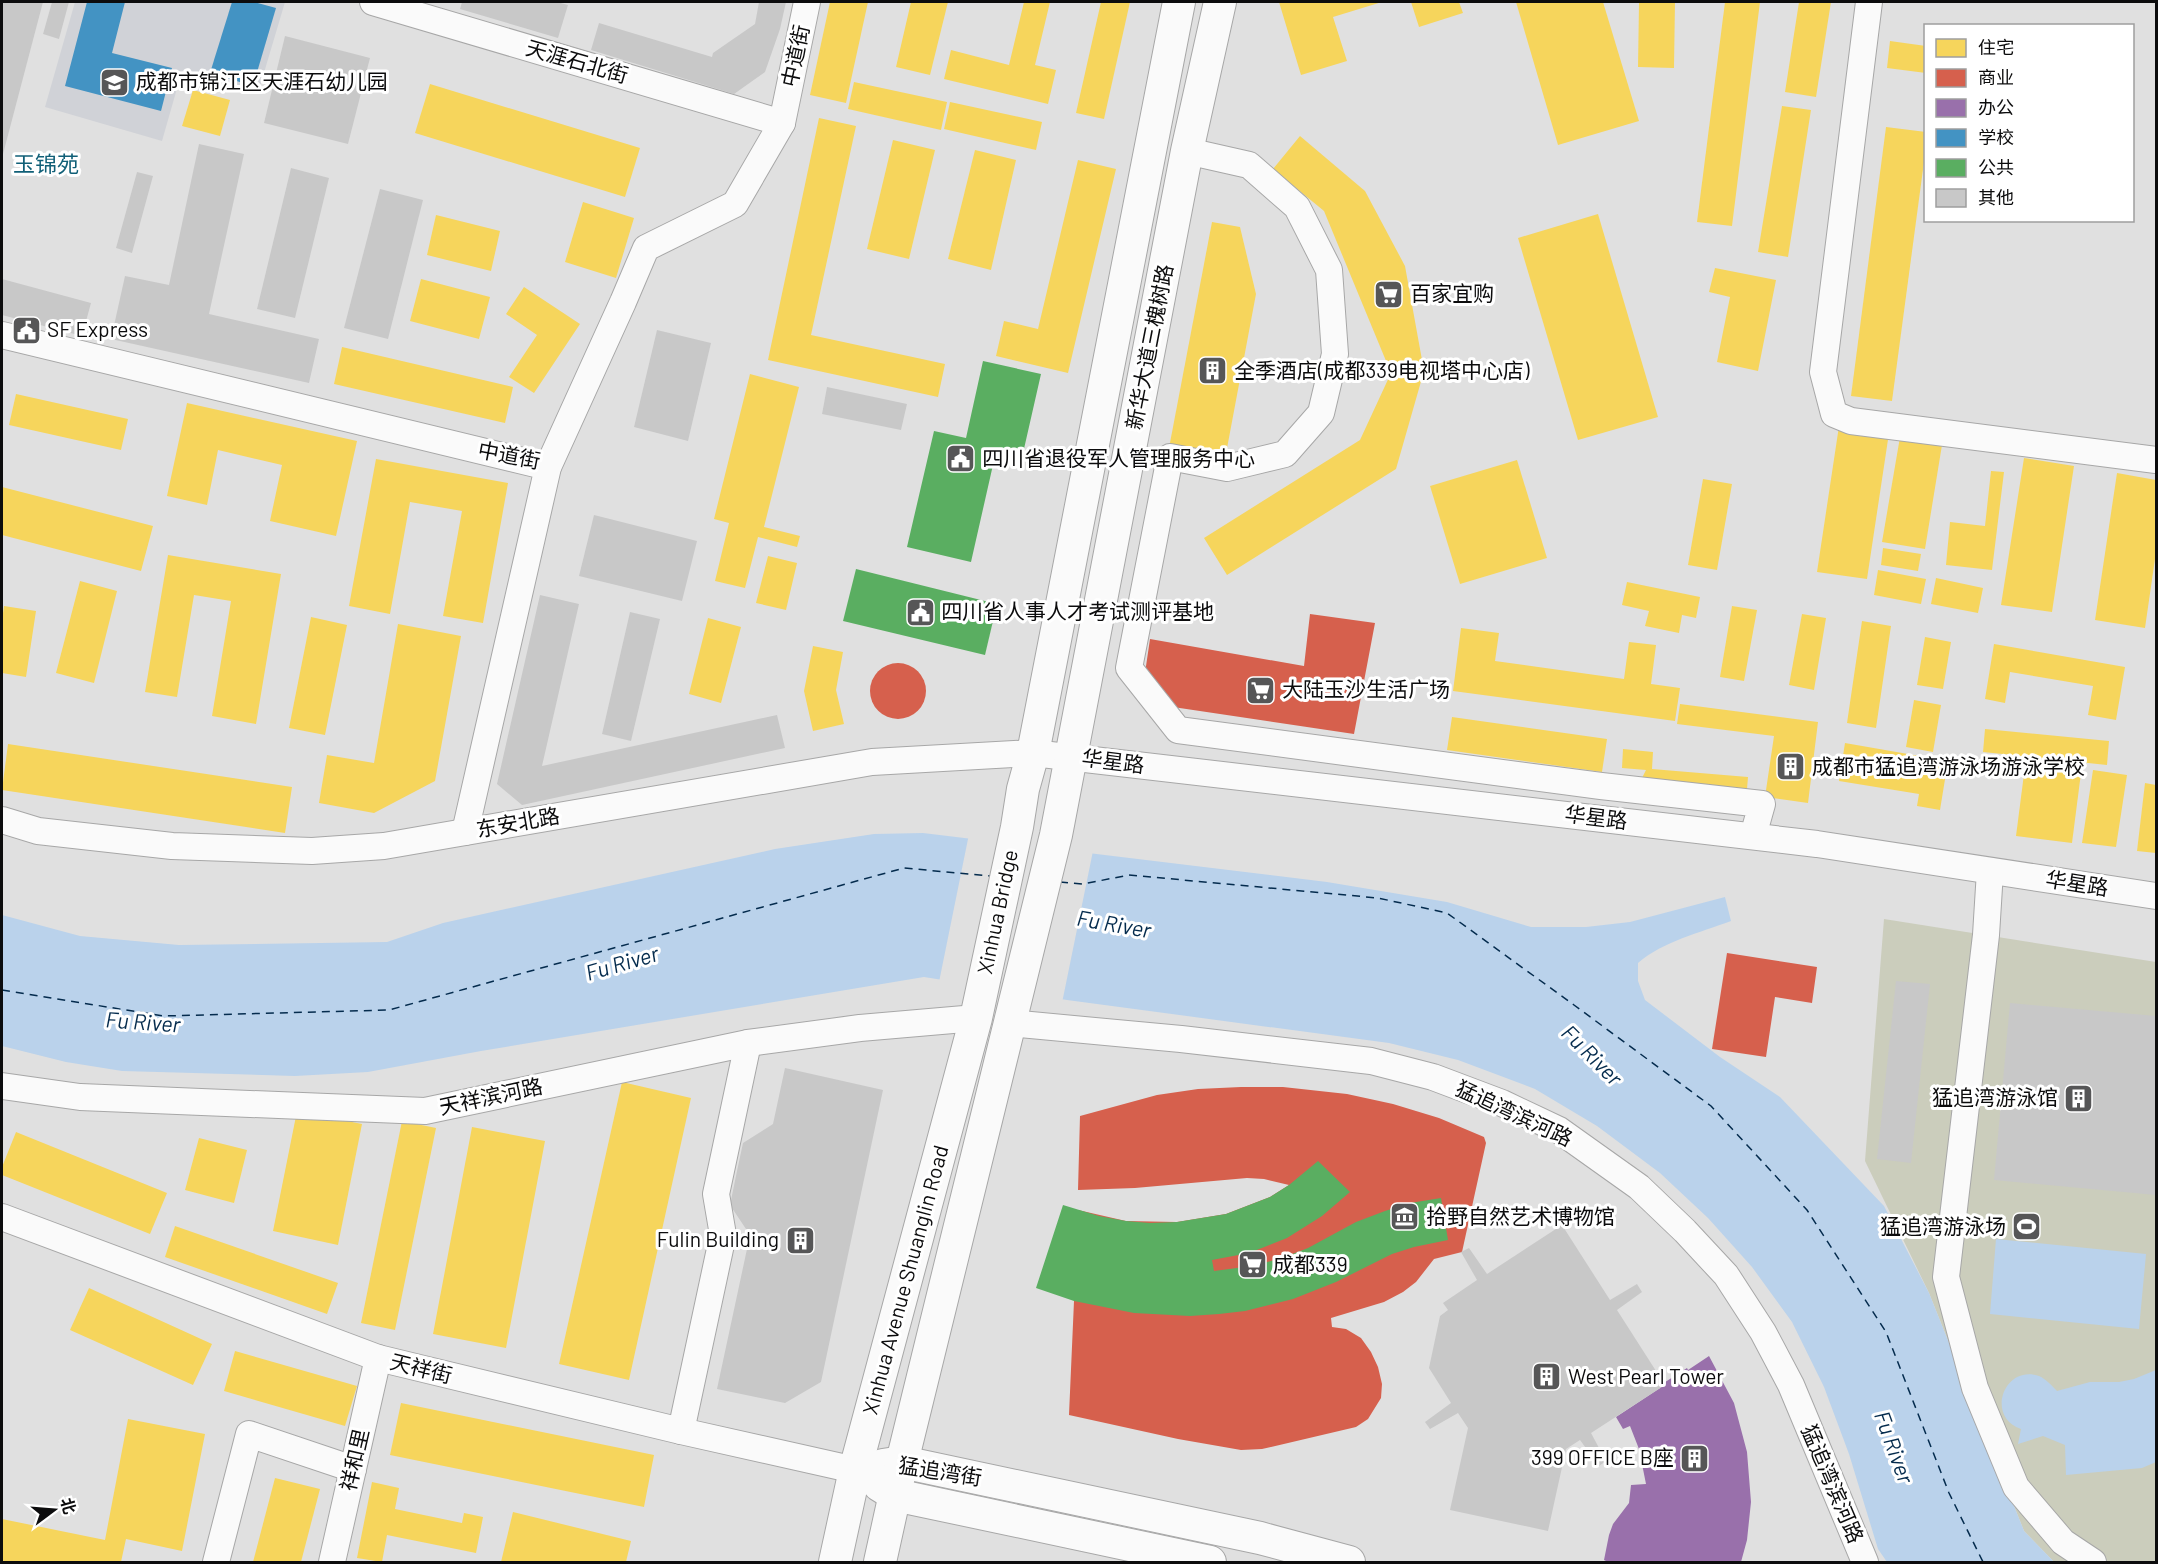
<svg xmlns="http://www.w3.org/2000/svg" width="2158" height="1564" font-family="Barlow,'Noto Sans SC',sans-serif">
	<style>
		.built { fill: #d0d2d7 }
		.green { fill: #cbcdbc }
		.water { fill: #bad2eb }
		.pier { fill: #e0e0e0 }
		.homes { fill: #f6d55c }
		.shops { fill: #d6604d }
		.offices { fill: #9970ab }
		.schools { fill: #4393c3 }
		.public { fill: #5aae61 }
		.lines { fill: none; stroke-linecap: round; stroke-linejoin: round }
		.ferry { stroke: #042b4d; stroke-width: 1.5; stroke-dasharray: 8 6; stroke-linecap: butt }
		.building { fill: #c8c8c8 }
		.minor-casing { stroke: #a7a7a7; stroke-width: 28 }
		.major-casing { stroke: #a7a7a7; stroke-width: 34 }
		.minor { stroke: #fafafa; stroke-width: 26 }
		.major { stroke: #fafafa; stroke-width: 32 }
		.labels { text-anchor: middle; stroke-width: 6; stroke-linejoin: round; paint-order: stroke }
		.street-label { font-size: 21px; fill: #0c0c0d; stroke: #fff }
		.poi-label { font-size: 21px; fill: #0c0c0d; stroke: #fff; text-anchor: start }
		.neighbourhood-label { font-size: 22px; fill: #105f77; stroke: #fff }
		.water-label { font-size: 22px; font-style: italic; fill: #042b4d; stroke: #fff }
	</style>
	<rect width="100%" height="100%" fill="#e0e0e0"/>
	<path class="built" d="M75,2H285L258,93L182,71L162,141L45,107Z"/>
	<path class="green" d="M1884,919L2156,962V1562H2054L2024,1531L1929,1293L1865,1161Z"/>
	<g class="water">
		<path d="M923,833L1327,882L1447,902L1531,927H1586L1630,922L1725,897L1731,921C1699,933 1664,941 1638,963V981L1645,1000L1720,1057L1780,1097L1884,1206L1929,1293L2024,1531L2054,1562H1887L1878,1549L1849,1454L1824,1387L1792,1322L1752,1267L1708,1218L1660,1173L1597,1126L1535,1089L1458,1060L1389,1043L1067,1000L924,977L481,1051L368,1072L295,1076L122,1071L66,1062L2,1046V915L80,936L179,945L387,942L443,923L775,849L874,834Z"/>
		<path d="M1996,1239L2146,1254L2139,1329L1990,1314Z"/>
		<path d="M2156,1370V1462L2142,1468L2066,1475L2065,1445L2043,1436L2018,1444L2021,1429C1985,1417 2004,1364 2039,1376C2046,1379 2052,1386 2057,1391L2090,1382H2119L2134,1379Z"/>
	</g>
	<path class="pier" d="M969,834L1093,851L1062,1003L939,982Z"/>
	<g class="homes">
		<path d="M830,2H868L846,103L810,95Z"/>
		<path d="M911,2H948L930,75L896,67Z"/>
		<path d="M1024,2H1050L1035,65L1056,70L1048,104L944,79L951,50L1009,65Z"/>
		<path d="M1101,2H1130L1104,119L1076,113Z"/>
		<path d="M1279,2H1382L1333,17L1347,61L1301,75Z"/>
		<path d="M1411,2H1459L1463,13L1419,27Z"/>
		<path d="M1516,2H1603L1639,121L1558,145Z"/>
		<path d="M1639,2H1675L1674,68L1638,67Z"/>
		<path d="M1725,2H1760L1732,226L1697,222Z"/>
		<path d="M1799,2H1831L1816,97L1785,92Z"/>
		<path d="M1890,41L1926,46V73L1887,68Z"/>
		<path d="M854,82L947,102L941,130L848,109Z"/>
		<path d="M430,84L640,148L625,197L415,133Z"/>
		<path d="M193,90L230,100L220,136L182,126Z"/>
		<path d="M950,102L1042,122L1036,150L944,129Z"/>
		<path d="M1782,106L1811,110L1788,257L1758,252Z"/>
		<path d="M819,118L856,126L811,335L945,364L938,397L768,360Z"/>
		<path d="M1886,127L1926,132V147L1892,401L1851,396Z"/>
		<path d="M1300,136L1365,191L1405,266L1424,371L1396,469L1227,575L1204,538L1360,440L1391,373L1324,211L1273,169Z"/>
		<path d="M893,140L935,150L909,259L867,249Z"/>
		<path d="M975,150L1016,160L991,270L948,259Z"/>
		<path d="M1078,160L1116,169L1068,373L996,356L1004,321L1038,329Z"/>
		<path d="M583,202L634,218L616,278L565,262Z"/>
		<path d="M1598,214L1658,417L1578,440L1518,238Z"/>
		<path d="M436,215L500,231L491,271L427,255Z"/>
		<path d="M1212,222L1240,227L1256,294L1225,459L1169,448Z"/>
		<path d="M1715,268L1776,280L1758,371L1717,362L1730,297L1709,292Z"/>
		<path d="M421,279L490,297L479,339L410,321Z"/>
		<path d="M524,287L580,324L534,393L509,377L537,335L506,314Z"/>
		<path d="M342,347L513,387L505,423L334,384Z"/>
		<path d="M750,374L799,387L764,527L800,536L797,547L758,537L745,588L715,581L729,523L714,519Z"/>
		<path d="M16,394L128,419L121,450L9,425Z"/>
		<path d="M187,403L357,441L336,536L270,521L282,465L218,450L207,505L167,496Z"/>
		<path d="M1839,426L1889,433L1867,579L1817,572Z"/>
		<path d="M1900,437L1942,445L1925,549L1882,542Z"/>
		<path d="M2024,458L2074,466L2052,612L2001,605Z"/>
		<path d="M376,459L508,483L483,623L443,616L462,511L410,502L390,614L349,606Z"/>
		<path d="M1517,460L1547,558L1460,584L1430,486Z"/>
		<path d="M1991,471L2004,472L1992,570L1946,565L1950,522L1985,526Z"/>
		<path d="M2117,473L2156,480V552L2145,628L2095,620Z"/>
		<path d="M1703,479L1732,484L1717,570L1688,565Z"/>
		<path d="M2,487L153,526L141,571L2,535Z"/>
		<path d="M1883,548L1921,554L1918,571L1881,565Z"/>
		<path d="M168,555L281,574L256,724L212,716L231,601L194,595L177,697L145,692Z"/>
		<path d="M768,556L797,563L786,610L756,603Z"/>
		<path d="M1878,570L1926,579L1921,604L1874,595Z"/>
		<path d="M1936,578L1983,588L1978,613L1931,604Z"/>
		<path d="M80,581L117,591L94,683L56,673Z"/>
		<path d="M1627,582L1700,597L1696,618L1682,615L1679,633L1645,626L1649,611L1622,605Z"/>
		<path d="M4,606L36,611L26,677L2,673V620Z"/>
		<path d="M1732,606L1757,610L1744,681L1720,677Z"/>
		<path d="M1802,614L1826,618L1814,690L1789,685Z"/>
		<path d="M311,617L347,625L325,735L289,728Z"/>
		<path d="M708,618L741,627L721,703L689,694Z"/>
		<path d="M1862,621L1891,626L1876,728L1847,723Z"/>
		<path d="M398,624L461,636L435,781L374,813L319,803L327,755L374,763Z"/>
		<path d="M1461,628L1499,633L1495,661L1624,679L1629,642L1656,645L1651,684L1680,688L1675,721L1453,691Z"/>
		<path d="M1925,637L1951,642L1943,689L1917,685Z"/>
		<path d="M1994,644L2125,667L2116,720L2088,715L2093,686L2010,672L2005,703L1985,699Z"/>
		<path d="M813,646L843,652L836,690L844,724L813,731L804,691Z"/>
		<path d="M1914,700L1941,705L1933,752L1906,747Z"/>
		<path d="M1680,704L1818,722L1808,803L1765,797L1774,736L1677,724Z"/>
		<path d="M1452,717L1607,739L1602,772L1447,750Z"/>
		<path d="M1985,729L2109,741L2107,765L1983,752Z"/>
		<path d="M1845,743L1948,761L1940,810L1917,806L1919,794L1839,781Z"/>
		<path d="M8,744L292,787L285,833L2,790Z"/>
		<path d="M1623,749L1653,752L1652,769L1748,777L1747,789L1641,780L1646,770L1622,768Z"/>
		<path d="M2025,766L2081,773L2072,843L2016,836Z"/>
		<path d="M2093,770L2127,775L2116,847L2082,843Z"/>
		<path d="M2145,783L2156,785V853L2137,851Z"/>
		<path d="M622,1082L691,1098L629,1380L559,1364Z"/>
		<path d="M297,1111L362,1124L338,1245L273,1231Z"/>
		<path d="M402,1121L436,1128L395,1330L361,1323Z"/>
		<path d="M472,1127L545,1141L506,1348L433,1334Z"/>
		<path d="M16,1132L167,1193L150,1234L2,1175V1167Z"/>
		<path d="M199,1138L247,1150L234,1203L185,1190Z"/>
		<path d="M175,1226L338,1283L327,1314L165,1257Z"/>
		<path d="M89,1288L212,1344L193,1385L70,1330Z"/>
		<path d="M235,1351L357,1386L345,1426L224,1391Z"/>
		<path d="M401,1403L654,1455L644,1507L390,1455Z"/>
		<path d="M128,1419L205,1434L182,1551L126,1539L121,1562H2V1519L105,1540Z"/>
		<path d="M275,1478L320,1489L301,1562H253Z"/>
		<path d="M372,1482L399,1488L395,1509L462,1523L464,1513L483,1517L476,1553L387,1535L382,1562L357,1558Z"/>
		<path d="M513,1512L631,1541L626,1562H501Z"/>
	</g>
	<g class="shops">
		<path d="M1310,614L1375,623L1354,734L1173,707L1145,673L1150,639L1304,666Z"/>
		<circle cx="898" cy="691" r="28"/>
		<path d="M1727,953L1817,967L1812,1003L1775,997L1766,1057L1712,1049Z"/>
		<path d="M1241,1087H1283L1347,1094L1393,1104L1439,1118L1484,1137L1486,1143L1462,1252L1434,1259L1416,1282L1403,1292L1384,1302L1331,1318L1332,1327L1346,1329L1361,1338L1371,1352L1378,1367L1382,1384L1381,1398L1368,1419L1356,1427L1262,1449L1241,1450L1178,1439L1069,1415L1078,1210L1126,1221L1177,1222L1226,1214L1270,1197L1289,1185L1264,1179L1247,1178L1135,1188L1078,1190L1080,1116L1157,1095L1198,1089Z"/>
	</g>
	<path class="offices" d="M1709,1356L1734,1403L1747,1452L1751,1502L1747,1540L1741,1562H1608L1604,1560L1609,1535L1613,1524L1629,1503L1631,1485L1646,1484L1639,1449L1630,1426L1623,1429L1616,1417L1660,1388L1659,1386L1687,1368L1688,1370Z"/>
	<g class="schools">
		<path d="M87,2H125L112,53L172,68L161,111L65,86Z"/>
		<path d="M232,2H254L276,8L253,86L210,73Z"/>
	</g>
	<g class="public">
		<path d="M983,361L1041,374L1021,462L995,456L971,562L907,547L934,431L966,438Z"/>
		<path d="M856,569L997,604L985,655L843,621Z"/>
		<path d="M1318,1161L1350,1192L1322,1216L1287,1238L1249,1253L1212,1260L1214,1271L1252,1266L1282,1258L1308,1248L1356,1222L1385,1211L1410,1203L1441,1198L1448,1240L1414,1247L1392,1254L1336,1282L1293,1299L1245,1311L1219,1314L1190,1316L1134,1313L1074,1301L1036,1288L1063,1205L1099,1216L1126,1221L1150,1223L1177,1222L1226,1214L1270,1197L1289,1185Z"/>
	</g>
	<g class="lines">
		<g class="ferry">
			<path d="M1060,882L1083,884L1129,875L1378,898L1447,913L1574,1005L1711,1106L1807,1210L1886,1332L1949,1493L1983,1562"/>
			<path d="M2,990L163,1016L389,1010L904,868L990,876"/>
		</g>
	</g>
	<g class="building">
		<path d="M2,2H43L2,158Z"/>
		<path d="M52,2H69L59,39L43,34Z"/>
		<path d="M462,2H557L568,5L558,38L460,9Z"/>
		<path d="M759,2H786L780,29L765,72L734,94L591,50L599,23L712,57L713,53L755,24Z"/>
		<path d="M285,36L370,58L348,144L264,123Z"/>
		<path d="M199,144L244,154L209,314L319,339L309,383L111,339L125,276L169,285Z"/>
		<path d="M291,168L329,178L295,318L257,309Z"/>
		<path d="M137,172L153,176L132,253L116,248Z"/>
		<path d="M380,189L423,200L388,339L344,328Z"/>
		<path d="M2,279L91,303L82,336L2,315Z"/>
		<path d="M657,330L711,343L688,441L634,427Z"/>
		<path d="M827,387L907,404L901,430L822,414Z"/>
		<path d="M594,515L697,541L682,601L579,576Z"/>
		<path d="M540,595L579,604L542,766L777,715L785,748L522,805L497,784Z"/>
		<path d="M630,612L660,619L631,741L602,734Z"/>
		<path d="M1896,981L1930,984L1911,1163L1877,1159Z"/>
		<path d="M2010,1003L2156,1016V1195L1994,1180Z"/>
		<path d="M785,1068L883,1090L821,1382L785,1403L717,1389L750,1235L730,1205L737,1171L743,1143L773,1124Z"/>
		<path d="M1562,1225L1610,1300L1637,1284L1642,1292L1617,1310L1665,1385L1591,1433L1606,1461L1599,1466L1580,1440L1566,1449L1548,1531L1450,1510L1468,1428L1458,1413L1430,1429L1425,1422L1451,1403L1429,1368L1440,1316L1448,1310L1443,1303L1477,1280L1461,1252L1469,1248L1487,1274Z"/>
	</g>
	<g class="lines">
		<defs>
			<g id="minor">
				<path d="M373,2L782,123"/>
				<path d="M1869,2L1823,372L1834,414L1851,421L2156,460"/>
				<path d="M1187,151L1249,165L1297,207L1329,270L1335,354L1321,413L1285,454L1227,468L1170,457L1129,668L1178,730L1601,786L1762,804L1753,836"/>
				<path d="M2,335L548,467"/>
				<path d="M2,820L38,831L172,846L312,851L384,846L872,762L1033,753L1817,844L2156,896"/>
				<path d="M465,832L548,467L623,302L646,248L735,204L782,123L807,2"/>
				<path d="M1990,871L1986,935L1946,1277L1975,1388L2016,1487L2063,1542L2093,1562"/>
				<path d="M1009,1023L1181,1039L1371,1061L1433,1077L1502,1103L1559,1130L1639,1187L1685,1231L1726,1275L1763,1332L1791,1385L1865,1562"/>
				<path d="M2,1086L80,1097L425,1111L748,1043L860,1028L976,1018"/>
				<path d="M2,1217L378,1358L681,1431L855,1470"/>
				<path d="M681,1431L723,1235L716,1194L748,1043"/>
				<path d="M216,1562L249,1434L353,1469"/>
				<path d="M332,1562L378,1358"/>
			</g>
			<g id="major">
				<path d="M883,1465L902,1462L1260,1538L1349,1562"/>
				<path d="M879,1485L895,1495L1210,1562"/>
				<path d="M835,1562L855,1470L976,1018L1017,827L1023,789L1033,753L1179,2"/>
				<path d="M880,1562L902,1462L1056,835L1187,151L1220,2"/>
			</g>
		</defs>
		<use href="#minor" class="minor-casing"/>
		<use href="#major" class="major-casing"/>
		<use href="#minor" class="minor"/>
		<use href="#major" class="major"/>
	</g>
	<defs>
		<symbol id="school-square" viewBox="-11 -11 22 22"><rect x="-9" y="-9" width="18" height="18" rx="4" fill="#565657" stroke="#fff"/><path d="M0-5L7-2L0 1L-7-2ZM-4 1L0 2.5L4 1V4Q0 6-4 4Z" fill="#fff"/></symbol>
		<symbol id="supermarket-square" viewBox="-11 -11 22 22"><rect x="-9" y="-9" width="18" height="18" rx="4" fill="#565657" stroke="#fff"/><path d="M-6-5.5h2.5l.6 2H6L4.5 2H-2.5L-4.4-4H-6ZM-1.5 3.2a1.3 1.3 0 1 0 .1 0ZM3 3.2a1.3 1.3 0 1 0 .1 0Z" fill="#fff"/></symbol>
		<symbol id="civic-square" viewBox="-11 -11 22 22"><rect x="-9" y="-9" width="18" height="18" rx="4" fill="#565657" stroke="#fff"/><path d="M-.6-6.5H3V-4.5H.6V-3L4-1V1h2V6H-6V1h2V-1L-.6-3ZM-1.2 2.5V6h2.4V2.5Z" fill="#fff"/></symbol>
		<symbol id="building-square" viewBox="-11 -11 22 22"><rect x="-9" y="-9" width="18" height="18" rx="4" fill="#565657" stroke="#fff"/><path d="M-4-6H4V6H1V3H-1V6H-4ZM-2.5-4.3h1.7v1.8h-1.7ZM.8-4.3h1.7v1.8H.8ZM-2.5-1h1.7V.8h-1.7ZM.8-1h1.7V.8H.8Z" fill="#fff"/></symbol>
		<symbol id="museum-square" viewBox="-11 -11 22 22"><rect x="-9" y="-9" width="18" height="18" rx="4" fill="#565657" stroke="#fff"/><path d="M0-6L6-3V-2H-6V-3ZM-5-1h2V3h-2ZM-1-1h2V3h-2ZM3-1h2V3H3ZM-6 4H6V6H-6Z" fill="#fff"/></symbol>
		<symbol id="stadium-square" viewBox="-11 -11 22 22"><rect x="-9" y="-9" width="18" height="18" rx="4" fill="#565657" stroke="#fff"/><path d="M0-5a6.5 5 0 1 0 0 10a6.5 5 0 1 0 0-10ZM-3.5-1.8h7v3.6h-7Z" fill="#fff"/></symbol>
	</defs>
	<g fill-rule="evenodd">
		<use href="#school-square" x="98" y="66" width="33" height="33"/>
		<use href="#supermarket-square" x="1372" y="278" width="33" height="33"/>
		<use href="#civic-square" x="10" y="314" width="33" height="33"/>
		<use href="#building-square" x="1196" y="354" width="33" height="33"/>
		<use href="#civic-square" x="944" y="442" width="33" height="33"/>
		<use href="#civic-square" x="904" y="596" width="33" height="33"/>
		<use href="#supermarket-square" x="1244" y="674" width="33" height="33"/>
		<use href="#building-square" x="1774" y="750" width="33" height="33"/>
		<use href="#building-square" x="2062" y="1082" width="33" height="33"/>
		<use href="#museum-square" x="1388" y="1200" width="33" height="33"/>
		<use href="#stadium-square" x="2010" y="1210" width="33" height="33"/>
		<use href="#building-square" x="784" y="1224" width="33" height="33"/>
		<use href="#supermarket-square" x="1236" y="1248" width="33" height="33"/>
		<use href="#building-square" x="1530" y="1360" width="33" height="33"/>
		<use href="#building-square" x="1678" y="1442" width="33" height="33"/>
	</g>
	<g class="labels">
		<g class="street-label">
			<text transform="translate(796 56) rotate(-78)" y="7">中道街</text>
			<text transform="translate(577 62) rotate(16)" y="7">天涯石北街</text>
			<text transform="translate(1150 347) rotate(-79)" y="7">新华大道三槐树路</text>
			<text transform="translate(509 456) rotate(11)" y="7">中道街</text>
			<text transform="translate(1113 762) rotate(7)" y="7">华星路</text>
			<text transform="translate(1596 818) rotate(7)" y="7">华星路</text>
			<text transform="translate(518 823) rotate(-10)" y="7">东安北路</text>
			<text transform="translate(2077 884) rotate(9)" y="7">华星路</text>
			<text transform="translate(998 912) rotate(-78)" y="7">Xinhua Bridge</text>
			<text transform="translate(491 1097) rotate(-12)" y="7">天祥滨河路</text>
			<text transform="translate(1514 1114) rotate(25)" y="7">猛追湾滨河路</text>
			<text transform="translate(906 1280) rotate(-75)" y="7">Xinhua Avenue Shuanglin Road</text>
			<text transform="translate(421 1369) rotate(14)" y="7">天祥街</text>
			<text transform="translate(355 1460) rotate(-77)" y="7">祥和里</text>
			<text transform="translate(940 1472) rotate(9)" y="7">猛追湾街</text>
			<text transform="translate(1832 1484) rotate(67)" y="7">猛追湾滨河路</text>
		</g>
		<g class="poi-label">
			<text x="136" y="89">成都市锦江区天涯石幼儿园</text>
			<text x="1410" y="301">百家宜购</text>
			<text x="47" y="337">SF Express</text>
			<text x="1234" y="378">全季酒店(成都339电视塔中心店)</text>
			<text x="982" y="466">四川省退役军人管理服务中心</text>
			<text x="941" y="619">四川省人事人才考试测评基地</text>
			<text x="1282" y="697">大陆玉沙生活广场</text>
			<text x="1812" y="774">成都市猛追湾游泳场游泳学校</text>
			<text x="2058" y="1105" text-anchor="end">猛追湾游泳馆</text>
			<text x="1426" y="1224">拾野自然艺术博物馆</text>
			<text x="2006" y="1234" text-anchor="end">猛追湾游泳场</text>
			<text x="779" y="1247" text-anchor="end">Fulin Building</text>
			<text x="1273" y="1272">成都339</text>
			<text x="1568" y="1384">West Pearl Tower</text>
			<text x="1674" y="1465" text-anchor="end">399 OFFICE B座</text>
		</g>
		<g class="neighbourhood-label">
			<text x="46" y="172">玉锦苑</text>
		</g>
		<g class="water-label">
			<text transform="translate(1114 924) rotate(10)" y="8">Fu River</text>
			<text transform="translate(622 963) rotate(-16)" y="8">Fu River</text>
			<text transform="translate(143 1022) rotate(4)" y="8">Fu River</text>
			<text transform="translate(1592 1055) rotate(45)" y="8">Fu River</text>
			<text transform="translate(1894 1447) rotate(70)" y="8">Fu River</text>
		</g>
	</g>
	<rect width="2158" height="1564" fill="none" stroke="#0c0c0d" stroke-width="6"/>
	<rect x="1924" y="24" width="210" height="198" fill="#ffffff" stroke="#9e9e9e" stroke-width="1.5"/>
	<rect x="1936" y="39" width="30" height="18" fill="#f6d55c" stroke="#9e9e9e" stroke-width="1.5"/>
	<text x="1978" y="54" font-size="18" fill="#0c0c0d">住宅</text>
	<rect x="1936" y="69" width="30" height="18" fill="#d6604d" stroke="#9e9e9e" stroke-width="1.5"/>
	<text x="1978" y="84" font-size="18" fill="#0c0c0d">商业</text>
	<rect x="1936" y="99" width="30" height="18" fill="#9970ab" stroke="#9e9e9e" stroke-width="1.5"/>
	<text x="1978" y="114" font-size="18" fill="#0c0c0d">办公</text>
	<rect x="1936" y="129" width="30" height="18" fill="#4393c3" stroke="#9e9e9e" stroke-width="1.5"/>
	<text x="1978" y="144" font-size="18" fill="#0c0c0d">学校</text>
	<rect x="1936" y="159" width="30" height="18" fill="#5aae61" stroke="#9e9e9e" stroke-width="1.5"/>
	<text x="1978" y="174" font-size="18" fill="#0c0c0d">公共</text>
	<rect x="1936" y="189" width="30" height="18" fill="#c8c8c8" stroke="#9e9e9e" stroke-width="1.5"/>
	<text x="1978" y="204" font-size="18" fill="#0c0c0d">其他</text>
	<g transform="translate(54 1510) rotate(74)" stroke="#ffffff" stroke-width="4.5" paint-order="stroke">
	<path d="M0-4.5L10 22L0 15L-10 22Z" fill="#0c0c0d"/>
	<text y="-9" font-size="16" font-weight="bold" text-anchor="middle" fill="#0c0c0d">北</text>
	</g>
</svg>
